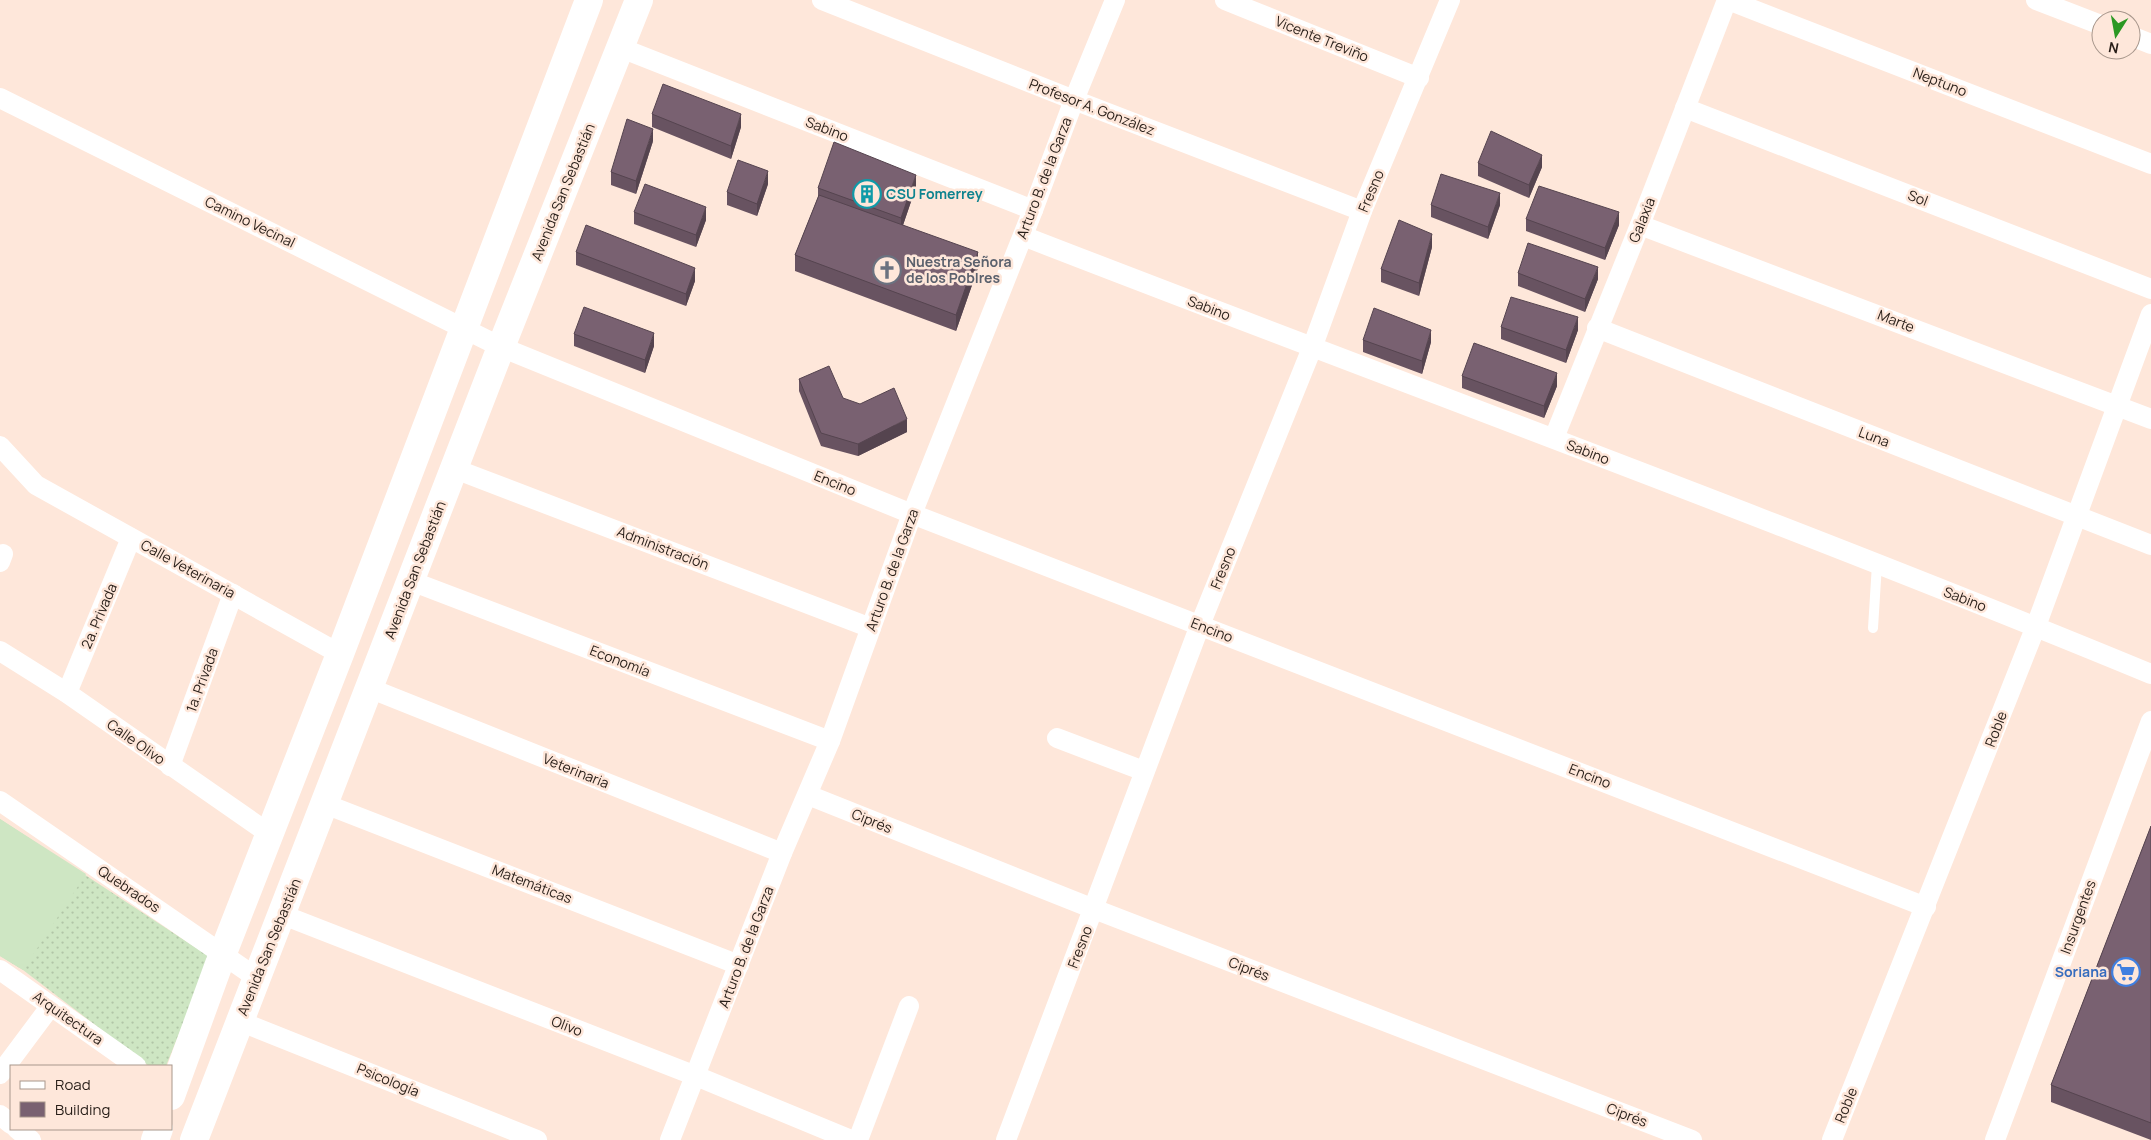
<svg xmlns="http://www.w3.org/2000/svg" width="2151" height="1140" font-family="Manrope,sans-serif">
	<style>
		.grass { fill: url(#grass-dots) }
		.pitch { fill: #cee6c3 }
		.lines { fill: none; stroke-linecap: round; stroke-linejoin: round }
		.lane { stroke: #fff; stroke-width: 10 }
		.street { stroke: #fff; stroke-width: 20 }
		.secondary { stroke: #fff; stroke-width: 28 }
		.wall { fill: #685361 }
		.shaded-wall { fill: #55444f }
		.building { fill: #796171; stroke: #55444f }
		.labels { text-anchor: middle; stroke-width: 5; stroke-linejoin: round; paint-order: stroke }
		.street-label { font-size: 14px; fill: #281e18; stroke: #fee7da }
		.culture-label { font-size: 14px; font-weight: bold; fill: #0d838f; stroke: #fee7da; text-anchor: start }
		.worship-label { font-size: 14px; font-weight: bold; fill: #5b616d; stroke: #fee7da; text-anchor: start }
		.shop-label { font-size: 14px; font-weight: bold; fill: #366cbe; stroke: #fee7da; text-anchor: end }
	</style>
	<defs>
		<pattern id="grass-dots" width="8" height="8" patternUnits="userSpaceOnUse" patternTransform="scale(1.25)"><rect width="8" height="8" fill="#cee6c3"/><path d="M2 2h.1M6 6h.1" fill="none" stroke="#b1c5a7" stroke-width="1.8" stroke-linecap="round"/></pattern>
	</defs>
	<rect width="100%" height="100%" fill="#fee7da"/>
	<path class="grass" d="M0,819L210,957L166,1066H149L23,970L0,956Z"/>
	<path class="pitch" d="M0,819L86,874L23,970L0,956Z"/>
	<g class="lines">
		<path class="lane" d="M1873,628L1877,564"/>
		<g class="street">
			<path d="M822,0L1074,100L1362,211"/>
			<path d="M1225,0L1419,78"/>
			<path d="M1728,0L2151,164"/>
			<path d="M2036,0L2101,25"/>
			<path d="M2131,36L2151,44"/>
			<path d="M621,48L1033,210"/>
			<path d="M0,98L501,347L912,514L1926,907"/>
			<path d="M1685,108L2151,289"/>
			<path d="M1640,225L2151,419"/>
			<path d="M1023,236C1399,382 1778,520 2151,674"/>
			<path d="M1597,328L2151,545"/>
			<path d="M1554,438L1640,225L1727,0"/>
			<path d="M0,446L36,485L340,654"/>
			<path d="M455,469L871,628"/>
			<path d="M0,562L3,554"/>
			<path d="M411,581L830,741"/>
			<path d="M0,651L67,693L271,835"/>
			<path d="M369,688L782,853"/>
			<path d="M67,693L131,538"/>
			<path d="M1057,738L1144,771"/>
			<path d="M170,766L233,594"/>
			<path d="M808,795L1094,909L1692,1140"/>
			<path d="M0,801L257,978"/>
			<path d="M325,804L739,965"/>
			<path d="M283,915L696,1076L851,1140"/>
			<path d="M0,970L136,1066"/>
			<path d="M239,1021L537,1140"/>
			<path d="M0,1074L50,1007"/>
			<path d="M0,1115L11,1124"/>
			<path d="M17,1129L31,1140"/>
			<path d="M670,1140L782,853L830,741L912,514L1033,210L1074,100L1115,0"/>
			<path d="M858,1140L909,1006"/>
			<path d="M1006,1140L1200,625L1312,348L1362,211L1450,0"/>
			<path d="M1832,1140L2036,626L2151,314"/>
			<path d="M1995,1140L2151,721"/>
		</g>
		<g class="secondary">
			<path d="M171,1096L223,953L340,654L589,0"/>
			<path d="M155,1140L159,1129"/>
			<path d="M194,1140L501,347L639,0"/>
		</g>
	</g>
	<g class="wall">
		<path d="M652,114L741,127L731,159L652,127Z"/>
		<path d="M653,141L636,194L611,185V172Z"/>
		<path d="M1478,163L1542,167L1529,198L1478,176Z"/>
		<path d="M768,184L757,216L727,205V192Z"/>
		<path d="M916,187L903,225L978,268L956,331L795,271V255L818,197V188Z"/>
		<path d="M1431,205H1500L1488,239L1431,217Z"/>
		<path d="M634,212L706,220L696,247L634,224Z"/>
		<path d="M1526,219L1619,225L1605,260L1526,231Z"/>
		<path d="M1432,247L1419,296L1381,282V269Z"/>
		<path d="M576,252L695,281L686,306L576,265Z"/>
		<path d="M1518,273L1598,279L1585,312L1518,286Z"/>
		<path d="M1501,327L1578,330L1566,363L1501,339Z"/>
		<path d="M574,334L654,346L645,373L574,346Z"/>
		<path d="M1363,340L1431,342L1422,374L1363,352Z"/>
		<path d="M1462,376L1557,386L1544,418L1462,388Z"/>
		<path d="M799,379L843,398L907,432L858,456L821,446L799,391Z"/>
		<path d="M2151,826V1140L2051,1102V1085Z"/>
	</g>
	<g class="shaded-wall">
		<path d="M741,114V127L731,159V146Z"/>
		<path d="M653,129V141L636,194V181Z"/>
		<path d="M1542,155V167L1529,198V185Z"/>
		<path d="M768,171V184L757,216V204Z"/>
		<path d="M916,175V187L901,231V218Z"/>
		<path d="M1500,193V205L1488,239V227Z"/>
		<path d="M706,207V220L696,247V235Z"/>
		<path d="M1619,212V225L1605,260V248Z"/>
		<path d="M1432,234V247L1419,296V283Z"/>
		<path d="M978,252V268L956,331V315Z"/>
		<path d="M1598,267V279L1585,312V299Z"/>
		<path d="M695,268V281L686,306V294Z"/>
		<path d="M1578,317V330L1566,363V350Z"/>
		<path d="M1431,330V342L1422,374V361Z"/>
		<path d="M654,333V346L645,373V360Z"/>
		<path d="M1557,373V386L1544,418V406Z"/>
		<path d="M907,419V432L858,456V444Z"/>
	</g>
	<g class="building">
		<path d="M663,84L741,114L731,146L652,114Z"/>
		<path d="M627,119L653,129L636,181L611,172Z"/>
		<path d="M1491,131L1542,155L1529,185L1478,163Z"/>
		<path d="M834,142L916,175L901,218L818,188Z"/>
		<path d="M738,160L768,171L757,204L727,192Z"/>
		<path d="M1441,174L1500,193L1488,227L1431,205Z"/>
		<path d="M645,184L706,207L696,235L634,212Z"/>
		<path d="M1539,186L1619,212L1605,248L1526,219Z"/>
		<path d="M819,195L978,252L956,315L795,255Z"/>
		<path d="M1399,220L1432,234L1419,283L1381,269Z"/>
		<path d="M586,225L695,268L686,294L576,252Z"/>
		<path d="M1528,243L1598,267L1585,299L1518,273Z"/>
		<path d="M1511,297L1578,317L1566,350L1501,327Z"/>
		<path d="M584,307L654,333L645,360L574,334Z"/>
		<path d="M1374,308L1431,330L1422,361L1363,340Z"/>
		<path d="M1474,343L1557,373L1544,406L1462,376Z"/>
		<path d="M829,366L843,398L860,404L894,388L907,419L858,444L821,433L799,379Z"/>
		<path d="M2151,826V1123L2051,1085Z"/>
	</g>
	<defs>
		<symbol id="building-ring" viewBox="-11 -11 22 22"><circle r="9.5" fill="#fee7da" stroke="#0f9aa8" stroke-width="1.5"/><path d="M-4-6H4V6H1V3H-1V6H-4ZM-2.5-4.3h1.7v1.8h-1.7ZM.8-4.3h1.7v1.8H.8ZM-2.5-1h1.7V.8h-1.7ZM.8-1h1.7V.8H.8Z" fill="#0f9aa8"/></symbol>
		<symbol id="church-ring" viewBox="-11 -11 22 22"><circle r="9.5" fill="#fee7da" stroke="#6b7280" stroke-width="1.5"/><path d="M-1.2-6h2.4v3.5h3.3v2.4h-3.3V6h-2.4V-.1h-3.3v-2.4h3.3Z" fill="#6b7280"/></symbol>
		<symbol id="supermarket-ring" viewBox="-11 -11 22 22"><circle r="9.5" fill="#fee7da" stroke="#3f7fe0" stroke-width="1.5"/><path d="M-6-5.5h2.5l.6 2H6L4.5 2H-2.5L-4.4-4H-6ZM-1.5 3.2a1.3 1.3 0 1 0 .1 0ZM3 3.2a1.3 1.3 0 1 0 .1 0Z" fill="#3f7fe0"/></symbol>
	</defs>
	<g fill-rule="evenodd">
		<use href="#building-ring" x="851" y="178" width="32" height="32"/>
		<use href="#church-ring" x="871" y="254" width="32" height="32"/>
		<use href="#supermarket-ring" x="2110" y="956" width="32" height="32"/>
	</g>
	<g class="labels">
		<g class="street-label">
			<text transform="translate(1322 39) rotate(22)" y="5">Vicente Treviño</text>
			<text transform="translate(1940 82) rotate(21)" y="5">Neptuno</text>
			<text transform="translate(1092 107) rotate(21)" y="5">Profesor A. González</text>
			<text transform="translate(827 129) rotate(21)" y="5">Sabino</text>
			<text transform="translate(1044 178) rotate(-69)" y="5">Arturo B. de la Garza</text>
			<text transform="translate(1371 191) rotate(-67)" y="5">Fresno</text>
			<text transform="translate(563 192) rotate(-68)" y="5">Avenida San Sebastián</text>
			<text transform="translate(1918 198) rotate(21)" y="5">Sol</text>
			<text transform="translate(1642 220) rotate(-68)" y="5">Galaxia</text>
			<text transform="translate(250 222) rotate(26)" y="5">Camino Vecinal</text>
			<text transform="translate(1209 308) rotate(21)" y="5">Sabino</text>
			<text transform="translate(1896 321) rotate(21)" y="5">Marte</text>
			<text transform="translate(1874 437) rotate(21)" y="5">Luna</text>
			<text transform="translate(1588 452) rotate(21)" y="5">Sabino</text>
			<text transform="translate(835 483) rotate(22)" y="5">Encino</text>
			<text transform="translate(663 548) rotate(21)" y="5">Administración</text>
			<text transform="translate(1223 568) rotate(-68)" y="5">Fresno</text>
			<text transform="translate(188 569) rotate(29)" y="5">Calle Veterinaria</text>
			<text transform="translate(415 570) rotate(-69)" y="5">Avenida San Sebastián</text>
			<text transform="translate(892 570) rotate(-70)" y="5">Arturo B. de la Garza</text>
			<text transform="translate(1965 599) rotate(21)" y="5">Sabino</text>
			<text transform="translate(99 616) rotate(-67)" y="5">2a. Privada</text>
			<text transform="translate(1212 630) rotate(21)" y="5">Encino</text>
			<text transform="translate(620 661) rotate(21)" y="5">Economía</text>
			<text transform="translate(202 680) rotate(-70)" y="5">1a. Privada</text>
			<text transform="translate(1996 729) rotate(-69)" y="5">Roble</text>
			<text transform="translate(136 742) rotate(35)" y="5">Calle Olivo</text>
			<text transform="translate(576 771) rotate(22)" y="5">Veterinaria</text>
			<text transform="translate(1590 776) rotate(21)" y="5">Encino</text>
			<text transform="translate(872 821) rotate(22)" y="5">Ciprés</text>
			<text transform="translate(532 884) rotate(21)" y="5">Matemáticas</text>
			<text transform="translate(129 889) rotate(34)" y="5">Quebrados</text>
			<text transform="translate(2078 917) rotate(-70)" y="5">Insurgentes</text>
			<text transform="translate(269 947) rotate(-68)" y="5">Avenida San Sebastián</text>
			<text transform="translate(746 947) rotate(-69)" y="5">Arturo B. de la Garza</text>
			<text transform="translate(1080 947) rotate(-69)" y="5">Fresno</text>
			<text transform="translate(1249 969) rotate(21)" y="5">Ciprés</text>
			<text transform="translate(68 1018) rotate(35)" y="5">Arquitectura</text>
			<text transform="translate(567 1026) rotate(21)" y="5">Olivo</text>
			<text transform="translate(388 1080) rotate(22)" y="5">Psicología</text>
			<text transform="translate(1846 1105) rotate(-68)" y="5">Roble</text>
			<text transform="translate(1627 1115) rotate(21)" y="5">Ciprés</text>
		</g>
		<g class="culture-label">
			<text x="886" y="199">CSU Fomerrey</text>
		</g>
		<g class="worship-label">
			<text x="906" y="267">Nuestra Señora<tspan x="906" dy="16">de los Poblres</tspan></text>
		</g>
		<g class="shop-label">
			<text x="2107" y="977">Soriana</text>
		</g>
	</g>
	<rect x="10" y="1065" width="162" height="65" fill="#fee7da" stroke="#a8978c"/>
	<rect x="20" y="1081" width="25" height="8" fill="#ffffff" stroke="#a8978c"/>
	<text x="55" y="1090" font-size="15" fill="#281e18">Road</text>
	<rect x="20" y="1102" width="25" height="15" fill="#796171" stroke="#a8978c"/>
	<text x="55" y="1115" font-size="15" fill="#281e18">Building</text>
	<g transform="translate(2116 35) rotate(191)"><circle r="24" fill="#fee7da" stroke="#a8978c"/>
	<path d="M0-4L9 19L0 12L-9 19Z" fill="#2b9823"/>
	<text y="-8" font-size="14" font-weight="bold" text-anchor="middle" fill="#281e18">N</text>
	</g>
</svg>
